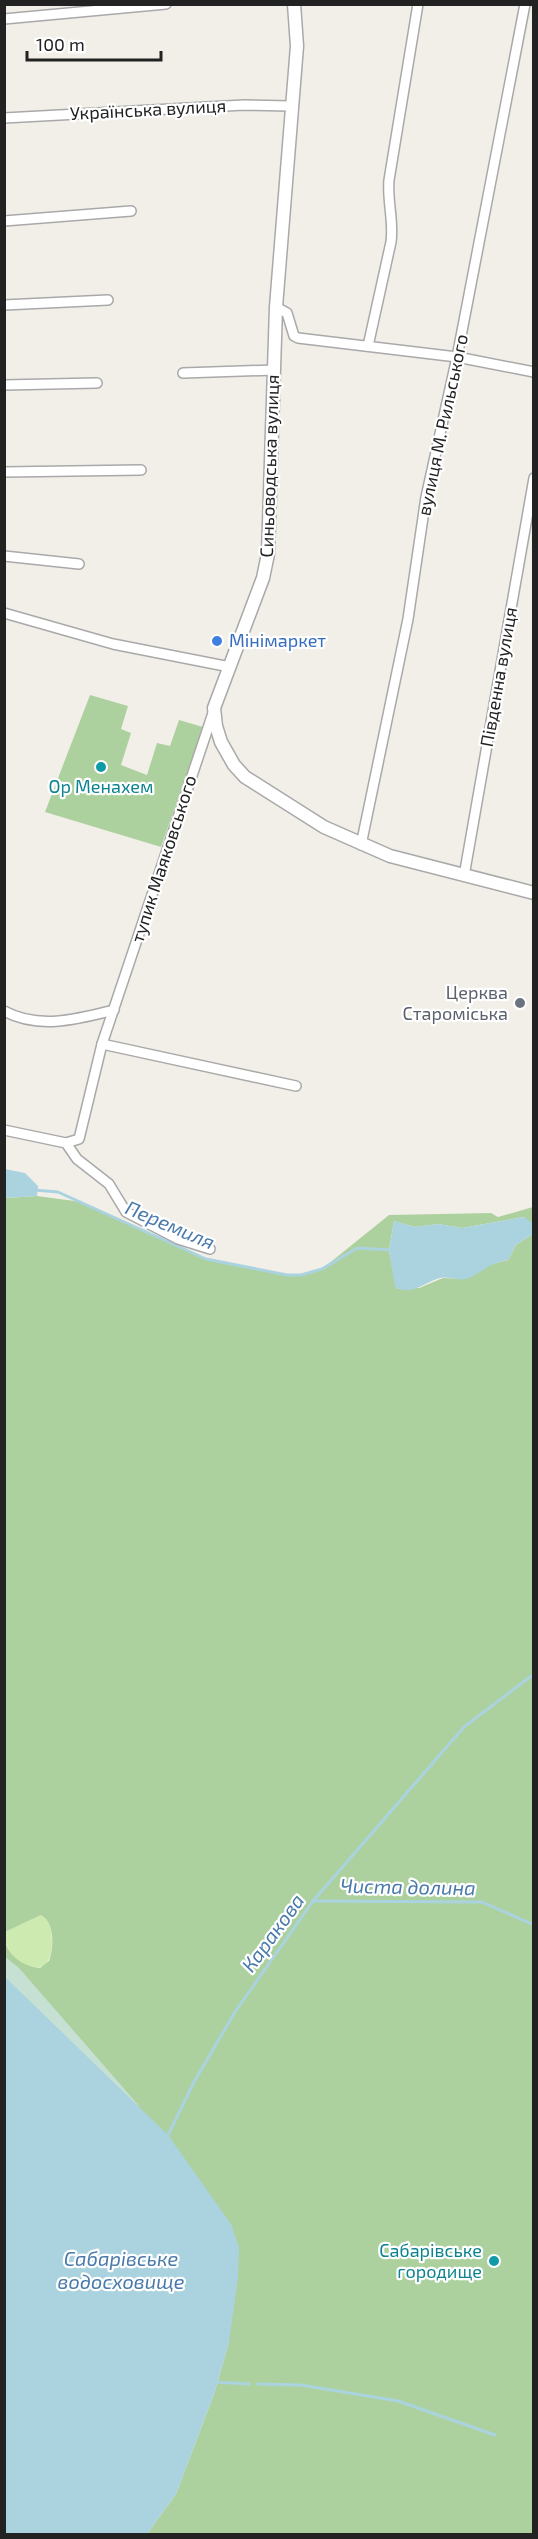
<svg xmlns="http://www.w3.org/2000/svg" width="538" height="2539" font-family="'Exo 2',sans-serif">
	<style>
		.grass { fill: #cdebb0 }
		.forest { fill: #add19e }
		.wetland { fill: #c6e0d4 }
		.water { fill: #aad3df }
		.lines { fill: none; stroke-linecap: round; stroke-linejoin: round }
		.stream { stroke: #aad3df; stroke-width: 3 }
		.minor-casing { stroke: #a9a9a9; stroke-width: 12 }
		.tertiary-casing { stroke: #a9a9a9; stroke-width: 15 }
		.minor { stroke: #fff; stroke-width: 9 }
		.tertiary { stroke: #fff; stroke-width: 12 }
		.shop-dot { fill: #3f7fe0; stroke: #fff; stroke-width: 2 }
		.culture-dot { fill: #0f9aa8; stroke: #fff; stroke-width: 2 }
		.worship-dot { fill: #6b7280; stroke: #fff; stroke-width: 2 }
		.labels { text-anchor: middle; stroke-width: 4.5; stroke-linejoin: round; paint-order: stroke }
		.street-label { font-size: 18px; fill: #222; stroke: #fff }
		.shop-label { font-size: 18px; fill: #366cbe; stroke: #fff; text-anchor: start }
		.culture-label { font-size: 18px; fill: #0d838f; stroke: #fff }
		.worship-label { font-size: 18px; fill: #5b616d; stroke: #fff; text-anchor: end }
		.water-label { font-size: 20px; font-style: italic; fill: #4a7aab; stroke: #fff }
	</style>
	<rect width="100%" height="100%" fill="#f2efe9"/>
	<path class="grass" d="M41,1915L45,1917C51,1925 52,1934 52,1944C51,1990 1,1960 5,1932Z"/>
	<g class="forest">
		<path d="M90,695L128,706L121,729L131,733L121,765L147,775L157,743L170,746L179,720L203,727L161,847L45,812Z"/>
		<path d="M37,1196L82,1202L206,1259L287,1275H301L322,1269L389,1215L491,1213L498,1217L533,1207V1227L524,1217L462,1228L438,1224L415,1227L394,1221L389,1250L396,1287L398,1289L419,1288L443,1278L465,1279L488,1265L508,1260L516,1245L533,1234V2534H147L176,2494L214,2394L229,2342L5,1977V1941C9,1957 25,1967 40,1968L49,1961C54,1949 55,1922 41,1915L5,1932V1935V1198Z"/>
	</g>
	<path class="wetland" d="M4,1956L19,1968L140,2107L5,2008Z"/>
	<g class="water">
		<path d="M5,1169L25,1173L38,1186L37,1196L5,1198Z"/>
		<path d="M524,1217L532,1223L533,1234L516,1245L508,1260C486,1264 487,1270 469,1278C460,1282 450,1276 440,1278C426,1281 411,1297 395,1287L389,1250L394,1221L415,1227L438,1224L462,1228Z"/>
		<path d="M5,1977L168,2135L231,2224L239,2247L238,2278L229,2342L214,2394L176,2494L147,2534H5Z"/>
	</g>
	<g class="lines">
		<g class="stream">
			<path d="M34,1190L58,1192L206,1259L287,1275H301L322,1269L357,1248L391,1250"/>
			<path d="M313,1901L482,1902L534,1925"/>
			<path d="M167,2137L194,2082L235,2012L313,1901L464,1727L534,1674"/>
			<path d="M215,2382L249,2384"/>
			<path d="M258,2384L301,2385L398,2401L495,2435"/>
		</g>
		<defs>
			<g id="minor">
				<path d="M4,19L166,4"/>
				<path d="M4,118L244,105L291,106"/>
				<path d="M4,221L131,211"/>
				<path d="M4,305L108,300"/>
				<path d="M276,307L287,313L294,336L298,338L457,357L534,372"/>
				<path d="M368,346L391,242C394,221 387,201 389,180L418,4"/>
				<path d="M183,373L274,370"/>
				<path d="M4,385L97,383"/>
				<path d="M4,472L141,470"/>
				<path d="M4,556L79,564"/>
				<path d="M4,613L113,644L230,667"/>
				<path d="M361,845L408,619L426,497L457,357L525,4"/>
				<path d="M464,876L534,478"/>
				<path d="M4,1011C39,1030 78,1019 114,1010"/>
				<path d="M102,1044L296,1086"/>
				<path d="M4,1130L66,1143L79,1139L102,1044L213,713"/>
				<path d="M66,1143L77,1159L109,1184L126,1212L178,1239L210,1249"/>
			</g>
			<path id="tertiary" d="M294,4L297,46L276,307L268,554L263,578L214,708L216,726L221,742L234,765L245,777L324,827L390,856L534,893"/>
		</defs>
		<use href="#minor" class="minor-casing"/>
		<use href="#tertiary" class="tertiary-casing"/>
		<use href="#minor" class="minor"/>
		<use href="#tertiary" class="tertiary"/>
	</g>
	<circle class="shop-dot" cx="217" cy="641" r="6"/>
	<g class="culture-dot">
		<circle cx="101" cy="767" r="6"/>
		<circle cx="494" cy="2261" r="6"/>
	</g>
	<circle class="worship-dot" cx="520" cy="1003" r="6"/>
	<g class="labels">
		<g class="street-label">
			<text transform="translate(148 110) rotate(-3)" y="6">Українська вулиця</text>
			<text transform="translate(443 425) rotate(-78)" y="6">вулиця М. Рильського</text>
			<text transform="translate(270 466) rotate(-88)" y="6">Синьоводська вулиця</text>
			<text transform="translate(499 677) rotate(-80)" y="6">Південна вулиця</text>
			<text transform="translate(164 859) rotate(-72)" y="6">тупик Маяковського</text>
		</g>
		<g class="shop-label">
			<text x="229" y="647">Мінімаркет</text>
		</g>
		<g class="culture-label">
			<text x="101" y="793">Ор Менахем</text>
			<text x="482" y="2257" text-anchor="end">Сабарівське<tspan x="482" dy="21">городище</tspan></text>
		</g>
		<g class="worship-label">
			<text x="508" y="999">Церква<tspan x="508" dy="21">Староміська</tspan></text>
		</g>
		<g class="water-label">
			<text transform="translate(170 1225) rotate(23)" y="7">Перемиля</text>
			<text transform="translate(408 1887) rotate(1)" y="7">Чиста долина</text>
			<text transform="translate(273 1933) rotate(-54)" y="7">Каракова</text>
			<text x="121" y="2266">Сабарівське<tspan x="121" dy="23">водосховище</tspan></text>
		</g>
	</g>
	<rect width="538" height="2539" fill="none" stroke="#222222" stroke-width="12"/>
	<path d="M27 51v9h134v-9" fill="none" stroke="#222222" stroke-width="3"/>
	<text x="36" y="51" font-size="18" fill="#222222" stroke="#ffffff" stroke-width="4.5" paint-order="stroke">100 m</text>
</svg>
